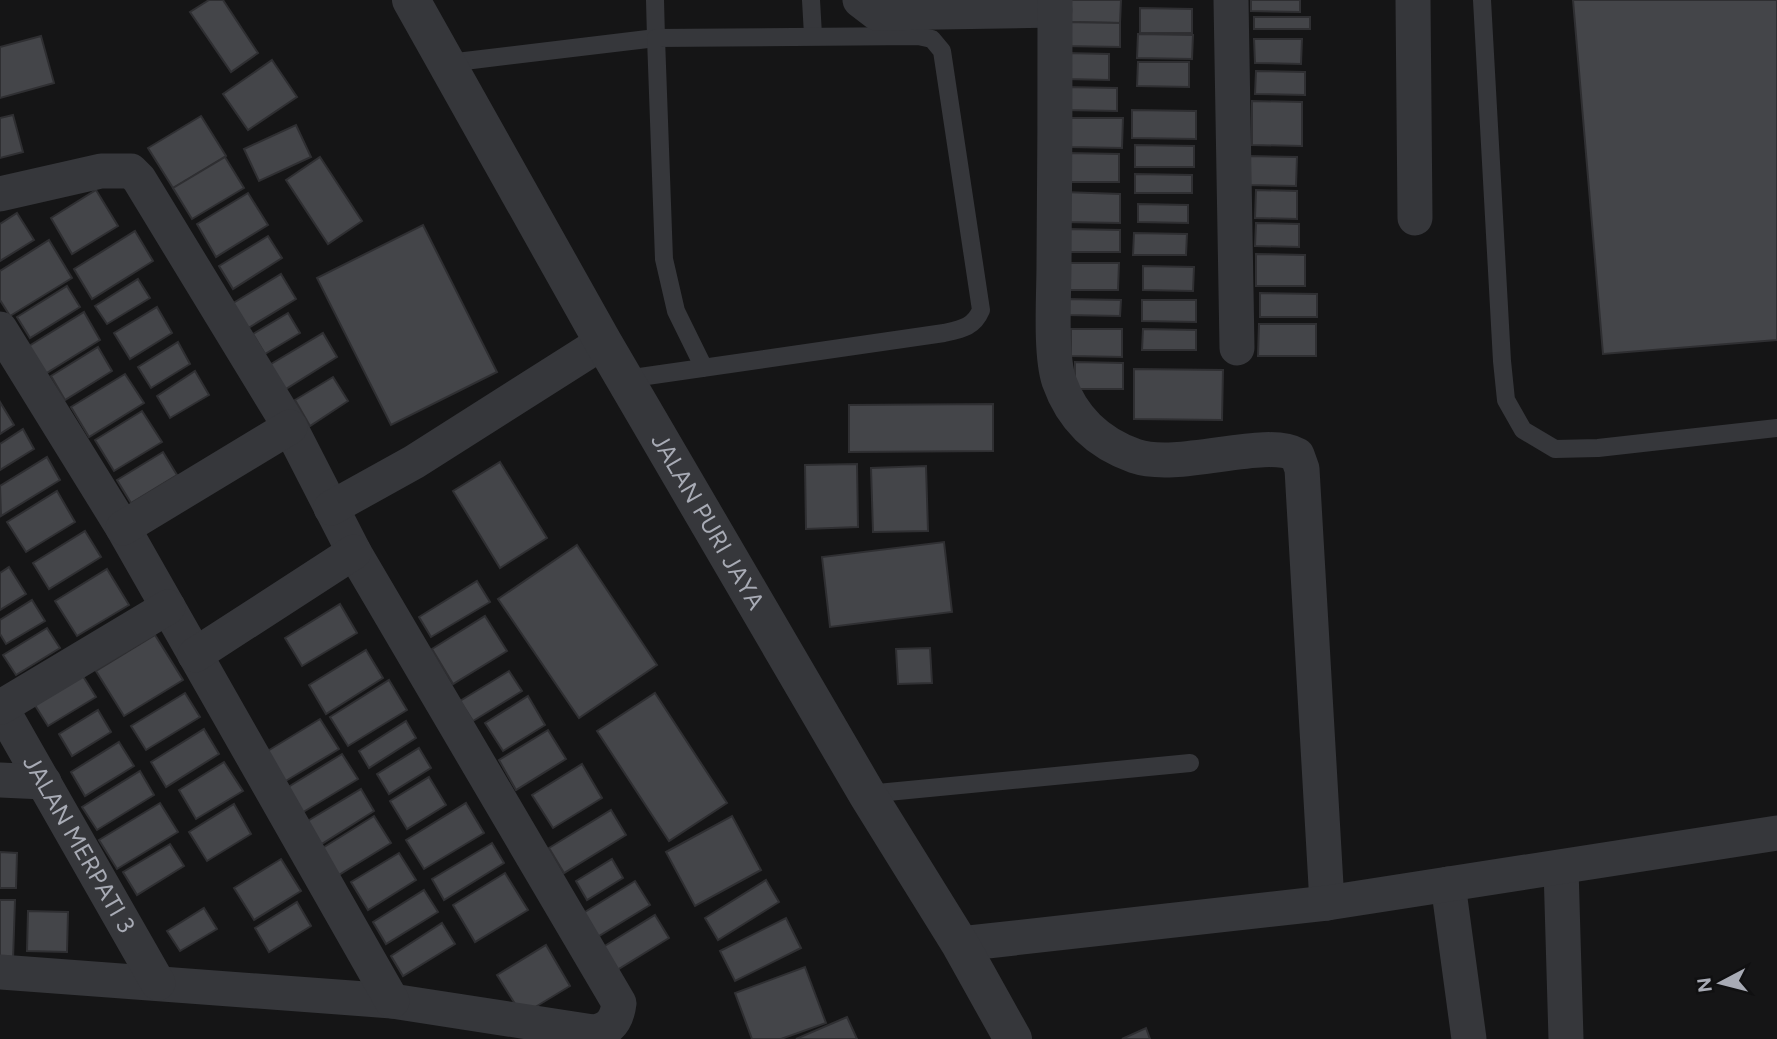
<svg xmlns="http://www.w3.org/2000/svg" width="1777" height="1039" font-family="Figtree,sans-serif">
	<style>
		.building { fill: #444549; stroke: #2f2f32; stroke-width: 2 }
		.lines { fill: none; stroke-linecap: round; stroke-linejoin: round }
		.service { stroke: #36373b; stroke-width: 18 }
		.minor { stroke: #36373b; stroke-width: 35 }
		.tertiary { stroke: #36373b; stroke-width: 38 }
		.labels { text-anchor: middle; stroke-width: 5; stroke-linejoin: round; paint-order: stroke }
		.street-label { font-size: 24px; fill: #a8abb5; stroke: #101011 }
	</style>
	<rect width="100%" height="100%" fill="#151516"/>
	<g class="building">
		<path d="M209,0H223L258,53L231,72L190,12Z"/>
		<path d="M1069,0H1121L1120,23L1069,22Z"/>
		<path d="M1251,0H1300V12L1251,11Z"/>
		<path d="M1573,0H1777V340L1603,354Z"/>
		<path d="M1140,8L1192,9V33H1140Z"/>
		<rect x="1254" y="17" width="56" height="12"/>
		<path d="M1063,22L1120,23V47L1063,46Z"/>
		<path d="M1138,34L1193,35L1192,59L1137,58Z"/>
		<path d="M41,36L54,83L0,98V47Z"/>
		<path d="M1254,39H1302L1301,64L1255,63Z"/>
		<path d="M1066,53L1109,54V80L1065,79Z"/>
		<path d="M272,60L297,97L248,130L223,94Z"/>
		<path d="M1138,62H1189V87L1137,86Z"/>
		<path d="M1256,71L1305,72V95L1255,94Z"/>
		<path d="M1064,87L1117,88V111L1063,110Z"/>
		<path d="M1252,101L1302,102V146L1252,145Z"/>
		<path d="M1132,110L1196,111V139L1132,138Z"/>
		<path d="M13,115L23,152L0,158V118Z"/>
		<path d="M201,116L226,156L173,188L148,148Z"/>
		<path d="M1069,118H1123L1122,148L1069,147Z"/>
		<path d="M296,125L311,157L259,181L244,149Z"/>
		<path d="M1135,145L1194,146V167H1135Z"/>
		<path d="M1067,153L1119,154V182H1067Z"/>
		<path d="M1248,156L1297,157L1296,186L1247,185Z"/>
		<path d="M225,157L244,188L192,219L173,188Z"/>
		<path d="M320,157L362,221L328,244L286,180Z"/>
		<path d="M1135,174L1192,175V193H1135Z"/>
		<path d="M96,190L118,226L72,254L51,218Z"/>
		<path d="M1256,190L1297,191V219L1255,218Z"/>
		<path d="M1063,192L1120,194V223L1063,222Z"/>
		<path d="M248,193L268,225L216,257L197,224Z"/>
		<path d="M1138,204L1188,205V223L1138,222Z"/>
		<path d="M17,213L34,240L0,261V224Z"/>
		<path d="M1256,223L1299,224V247L1255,246Z"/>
		<path d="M423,225L497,372L391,425L317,278Z"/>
		<path d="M1068,229L1120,230V252H1068Z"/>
		<path d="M135,231L153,261L92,299L74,269Z"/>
		<path d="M1134,233L1187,234L1186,255H1133Z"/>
		<path d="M268,236L282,258L233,289L219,266Z"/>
		<path d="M49,240L72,278L10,316L0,300V271Z"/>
		<path d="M1256,254L1305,255V286H1256Z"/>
		<path d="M1070,263H1119L1118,290H1070Z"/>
		<path d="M1143,266L1194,267L1193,291L1143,290Z"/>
		<path d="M281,274L296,299L245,330L230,305Z"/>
		<path d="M138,279L150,298L107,324L95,306Z"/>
		<path d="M67,286L80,307L30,338L17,317Z"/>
		<path d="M1260,293L1317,294V317H1260Z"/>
		<path d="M1066,299L1121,300L1120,316L1066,315Z"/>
		<path d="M1142,300H1196V322L1142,321Z"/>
		<path d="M157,307L172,333L130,359L114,333Z"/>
		<path d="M84,312L100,340L45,374L29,346Z"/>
		<path d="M288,313L300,333L265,354L253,334Z"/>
		<path d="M1259,324H1316V356H1258Z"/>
		<path d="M1071,329H1122V357L1071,356Z"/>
		<path d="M1143,329L1196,330V350H1142Z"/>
		<path d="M323,333L337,357L281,392L266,367Z"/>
		<path d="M178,342L190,364L151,388L138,367Z"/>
		<path d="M98,347L112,371L65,400L51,376Z"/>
		<path d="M1075,362L1123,363V389H1075Z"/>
		<path d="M1134,369L1223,370L1222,420L1134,419Z"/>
		<path d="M195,371L209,395L170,418L157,396Z"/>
		<path d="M125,374L144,403L89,437L71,407Z"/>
		<path d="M333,377L348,401L310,426L295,400Z"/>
		<path d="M0,402L14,425L0,434Z"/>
		<path d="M993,404V451L849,452V405Z"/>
		<path d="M142,411L162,442L114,471L95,440Z"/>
		<path d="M23,429L34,449L0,470V444Z"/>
		<path d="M163,452L177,475L131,503L117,480Z"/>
		<path d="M47,457L60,480L1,516L0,486Z"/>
		<path d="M500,462L547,538L500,568L453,491Z"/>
		<path d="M857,464L858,527L806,529L805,465Z"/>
		<path d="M926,466L928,531L873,532L871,468Z"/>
		<path d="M57,491L75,522L26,552L7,522Z"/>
		<path d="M85,531L101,557L49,589L33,563Z"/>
		<path d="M944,542L952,612L830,627L822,557Z"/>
		<path d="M577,545L657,665L579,718L498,599Z"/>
		<path d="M9,567L26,594L0,610V573Z"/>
		<path d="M107,569L129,605L77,636L55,601Z"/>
		<path d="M477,581L490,602L431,637L419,617Z"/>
		<path d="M32,600L45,621L6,644L0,634V620Z"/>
		<path d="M340,604L357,633L302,666L285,638Z"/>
		<path d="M485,616L507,651L453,684L432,649Z"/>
		<path d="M47,628L60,648L16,675L3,655Z"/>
		<path d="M155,635L183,680L124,716L96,671Z"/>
		<path d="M930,648L932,683L898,684L896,649Z"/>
		<path d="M366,650L383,678L326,714L309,685Z"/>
		<path d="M509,671L522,691L473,721L460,701Z"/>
		<path d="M81,673L96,697L48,726L33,702Z"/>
		<path d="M389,680L407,710L348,746L330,717Z"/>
		<path d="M185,693L200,717L146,750L131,726Z"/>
		<path d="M655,693L727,803L669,841L597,731Z"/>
		<path d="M528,696L545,725L503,751L485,723Z"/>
		<path d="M98,710L111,732L72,756L59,734Z"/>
		<path d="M320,719L339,749L284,782L266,752Z"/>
		<path d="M406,721L416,738L369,768L359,751Z"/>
		<path d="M204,729L219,754L166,787L151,762Z"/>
		<path d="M548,730L566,759L516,790L499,760Z"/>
		<path d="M119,742L134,766L85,796L71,772Z"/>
		<path d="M419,748L431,768L389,794L377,774Z"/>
		<path d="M342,754L358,779L300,814L285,789Z"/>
		<path d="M224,762L243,791L196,819L179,790Z"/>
		<path d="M582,764L602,798L553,828L532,795Z"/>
		<path d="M140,771L154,795L97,830L82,807Z"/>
		<path d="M429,777L446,805L407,829L390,801Z"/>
		<path d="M361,789L374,811L320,845L306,822Z"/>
		<path d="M160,803L178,832L117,869L99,840Z"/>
		<path d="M466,803L484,833L424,869L406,840Z"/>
		<path d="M234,804L251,834L207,861L189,832Z"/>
		<path d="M611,810L626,835L564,873L549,848Z"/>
		<path d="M374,816L391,843L337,876L321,849Z"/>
		<path d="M732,816L761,870L695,906L666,852Z"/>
		<path d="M492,843L504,863L444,900L432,879Z"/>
		<path d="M170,844L184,866L137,895L123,872Z"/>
		<path d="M0,852L17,853L16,888H0Z"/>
		<path d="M399,853L416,880L368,910L351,882Z"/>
		<path d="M281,859L301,891L254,920L234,888Z"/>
		<path d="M612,859L623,878L587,900L576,881Z"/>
		<path d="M505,873L528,910L475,942L453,905Z"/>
		<path d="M766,880L779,902L718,940L705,918Z"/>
		<path d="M635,881L650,905L594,939L580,915Z"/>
		<path d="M424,890L438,912L386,944L373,922Z"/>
		<path d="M0,900H15L13,960H0Z"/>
		<path d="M297,902L311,926L269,952L255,928Z"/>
		<path d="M204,908L217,929L180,951L167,931Z"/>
		<path d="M28,911L68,912L67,952L27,951Z"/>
		<path d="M655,915L669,938L617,970L603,947Z"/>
		<path d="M786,918L801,948L735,981L720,951Z"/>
		<path d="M442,923L455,944L403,976L391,956Z"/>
		<path d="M546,945L570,986L522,1015L497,975Z"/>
		<path d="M805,967L826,1023L781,1039H752L735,993Z"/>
		<path d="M847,1017L857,1039H796Z"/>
		<path d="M1146,1028L1150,1039H1122Z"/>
	</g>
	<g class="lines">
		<g class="service">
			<path d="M811,0L813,35"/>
			<path d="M1482,0L1502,361L1506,400L1523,430L1555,449L1598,448L1777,428"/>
			<path d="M448,63L656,38L655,0"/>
			<path d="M626,379L944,333C962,329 974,327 981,310L942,51L932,39L918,36L656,38L664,259L676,311L704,368"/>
			<path d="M867,794L1190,763"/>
		</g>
		<g class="minor">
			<path d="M860,0L877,13L1055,10"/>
			<path d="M1055,0C1055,88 1055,177 1054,265C1054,295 1050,354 1059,381C1072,418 1098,443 1135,456C1179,471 1265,437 1297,455L1302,469L1327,903"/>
			<path d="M1231,0L1237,348"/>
			<path d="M1413,0L1415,218"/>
			<path d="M0,194L101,171H131L139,179L290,427L354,552L619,1003C617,1019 611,1030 593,1032L392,1001L0,972"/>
			<path d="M0,329L123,528L392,1001"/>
			<path d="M331,508L414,462L603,342"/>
			<path d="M123,528L290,427"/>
			<path d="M195,655L354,552"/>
			<path id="s1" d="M0,706L158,983"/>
			<path d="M1,707L168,607"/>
			<path d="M0,780L44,782"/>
			<path d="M1561,868L1566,1039"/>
			<path d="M1448,884L1469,1039"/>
			<path d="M960,944L1327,903L1777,833"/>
		</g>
		<path class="tertiary" id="s2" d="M411,0L603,342L867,794L960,944L1013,1039"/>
	</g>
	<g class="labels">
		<g class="street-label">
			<text dy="8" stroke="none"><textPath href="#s2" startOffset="600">JALAN PURI JAYA</textPath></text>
			<text dy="8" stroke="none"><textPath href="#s1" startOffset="159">JALAN MERPATI 3</textPath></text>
		</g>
	</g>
	<g transform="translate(1721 983) rotate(263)" stroke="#101011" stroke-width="5" paint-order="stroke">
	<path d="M0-5L12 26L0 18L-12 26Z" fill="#a8abb5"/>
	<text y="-10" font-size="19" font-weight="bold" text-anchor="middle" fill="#a8abb5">N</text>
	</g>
</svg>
